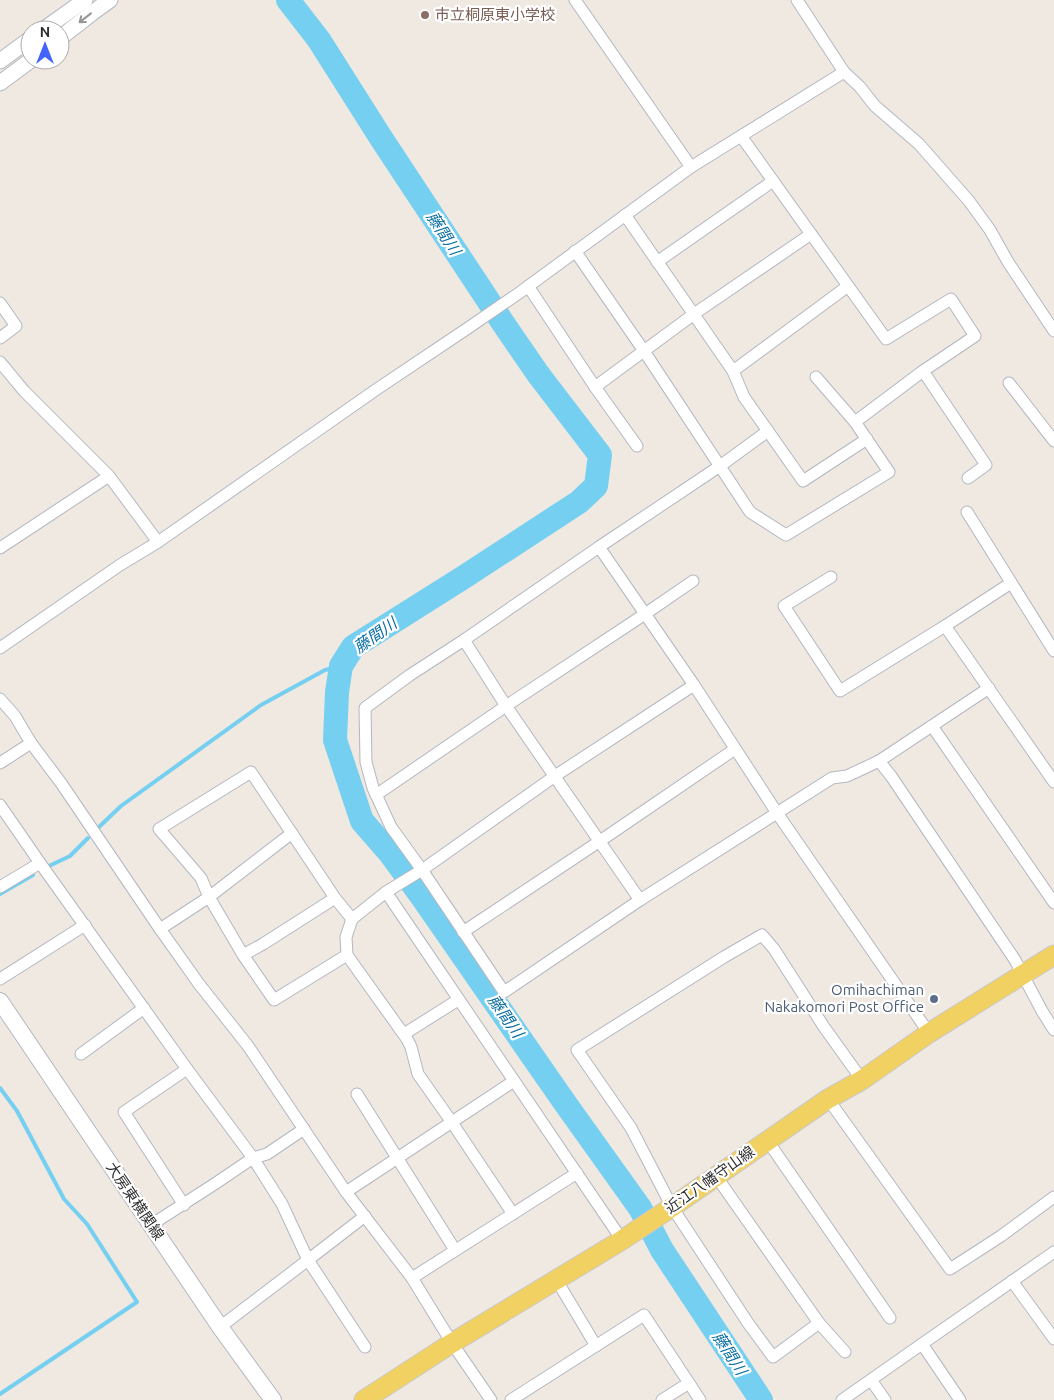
<svg xmlns="http://www.w3.org/2000/svg" width="1054" height="1400" font-family="Ubuntu,'Noto Sans JP',sans-serif">
	<style>
		.lines { fill: none; stroke-linecap: round; stroke-linejoin: round }
		.stream { stroke: #75cff0; stroke-width: 4 }
		.river { stroke: #75cff0; stroke-width: 24 }
		.minor-casing { stroke: #b4b7c1; stroke-width: 13 }
		.tertiary-casing { stroke: #b4b7c1; stroke-width: 17 }
		.secondary-casing { stroke: #b4b7c1; stroke-width: 18 }
		.primary-casing { stroke: #c9c9c9; stroke-width: 21 }
		.minor { stroke: #fff; stroke-width: 11 }
		.tertiary { stroke: #fff; stroke-width: 15 }
		.secondary { stroke: #fff; stroke-width: 16 }
		.primary { stroke: #f2d163; stroke-width: 19 }
		.oneway { stroke: #969696 }
		.education-dot { fill: #8d6e63; stroke: #fff; stroke-width: 2 }
		.service-dot { fill: #5c6f8a; stroke: #fff; stroke-width: 2 }
		.labels { text-anchor: middle; stroke-width: 4.5; stroke-linejoin: round; paint-order: stroke }
		.education-label { font-size: 15px; fill: #785e54; stroke: #fff; text-anchor: start }
		.service-label { font-size: 15px; fill: #4e5e75; stroke: #fff; text-anchor: end }
		.street-label { font-size: 15px; fill: #2e2e2e; stroke: #fff }
		.water-label { font-size: 16px; font-style: italic; fill: #0d6fa3; stroke: #fff }
	</style>
	<rect width="100%" height="100%" fill="#efe9e1"/>
	<g class="lines">
		<g class="stream">
			<path d="M99,827L121,806L261,705L325,670L341,666"/>
			<path d="M49,866L70,856L88,838"/>
			<path d="M0,894L33,875"/>
			<path d="M0,1088L17,1111L64,1199L87,1224L137,1302L0,1394"/>
		</g>
		<path class="river" d="M288,0L319,40L381,138L503,323L538,374L600,455L596,486L579,502L464,577L353,647L341,666L337,692L335,740L362,821L389,852L422,897L565,1103L640,1208L662,1250L761,1400"/>
		<defs>
			<g id="minor">
				<path d="M575,0L691,167"/>
				<path d="M797,0L844,72L860,87L875,106L919,144L969,201L990,230L1008,262L1054,331"/>
				<path d="M741,136L886,339L951,299L975,336L923,371L986,465L968,478"/>
				<path d="M625,215L733,371L848,286"/>
				<path d="M575,251L644,351L750,512L786,535L889,472L855,422"/>
				<path d="M657,262L773,181"/>
				<path d="M528,286L595,387L694,314L811,234"/>
				<path d="M0,303L16,326L0,338"/>
				<path d="M0,362L24,391L109,476L158,542"/>
				<path d="M733,371L744,397L803,481L867,439"/>
				<path d="M816,377L855,422L923,371"/>
				<path d="M1009,383L1054,441"/>
				<path d="M595,387L637,446"/>
				<path d="M967,512L1054,651"/>
				<path d="M599,547L720,466L768,431"/>
				<path d="M0,548L109,476"/>
				<path d="M831,577L784,606L840,691L945,626"/>
				<path d="M1011,583L945,626L1054,782"/>
				<path d="M464,640L506,706L640,900"/>
				<path d="M0,648L120,565L158,542L377,389L468,328L519,293L691,167L844,72"/>
				<path d="M989,688L879,761L891,776L1015,960L1042,1011L1054,1030"/>
				<path d="M0,699L15,716L31,743L61,783L160,929L199,984L248,1046L346,1192L412,1278L452,1343L491,1400"/>
				<path d="M932,726L1054,903"/>
				<path d="M879,761L847,776L832,778L640,900L504,992L422,870L391,827L373,788L366,762L365,708L410,675L464,640L599,547L694,685L777,813L929,1033"/>
				<path d="M0,763L31,743"/>
				<path d="M376,795L506,706L645,614L693,581"/>
				<path d="M0,805L40,863L187,1069L253,1158L282,1204L308,1260L365,1216"/>
				<path d="M0,887L40,863"/>
				<path d="M386,892L622,1240"/>
				<path d="M335,898L263,944L243,955L209,897L201,878L159,829L251,772L335,898L352,919"/>
				<path d="M160,929L209,897L292,833"/>
				<path d="M463,932L600,841L735,749"/>
				<path d="M243,955L274,1000L347,955"/>
				<path d="M0,979L85,925"/>
				<path d="M404,1034L458,1000"/>
				<path d="M81,1054L144,1008"/>
				<path d="M357,1094L455,1250"/>
				<path d="M828,1099L950,1269L1001,1236L1054,1197"/>
				<path d="M767,1140L890,1318"/>
				<path d="M716,1176L819,1323"/>
				<path d="M346,1192L514,1081"/>
				<path d="M184,1205L124,1112L187,1069"/>
				<path d="M513,1214L451,1121L418,1074L411,1047L407,1039L347,955L346,937L352,919L386,892L422,870L555,776L694,685"/>
				<path d="M151,1225L216,1183L253,1158L267,1154L304,1129"/>
				<path d="M412,1278L577,1173"/>
				<path d="M556,1279L596,1346"/>
				<path d="M1012,1281L1054,1339"/>
				<path d="M220,1327L308,1260L365,1347"/>
				<path d="M922,1344L1054,1252"/>
				<path d="M845,1352L819,1323L773,1357L748,1323L672,1207L631,1128L577,1050L724,957L762,935L774,949L824,1027L862,1080"/>
				<path d="M871,1380L885,1400"/>
				<path d="M689,1383L700,1400"/>
				<path d="M511,1400L644,1315L689,1383L662,1400"/>
				<path d="M842,1400L922,1344L960,1400"/>
			</g>
			<g id="tertiary">
				<path d="M43,30L85,0"/>
				<path d="M60,38L92,13L110,0"/>
				<path d="M0,61L30,39"/>
				<path d="M0,83L31,60"/>
			</g>
			<path id="secondary" d="M0,1001L220,1327L273,1400"/>
			<path id="primary" d="M364,1400L452,1343L622,1240L672,1207L828,1099L862,1080L929,1033L1054,955"/>
		</defs>
		<use href="#minor" class="minor-casing"/>
		<use href="#tertiary" class="tertiary-casing"/>
		<use href="#secondary" class="secondary-casing"/>
		<use href="#primary" class="primary-casing"/>
		<use href="#minor" class="minor"/>
		<use href="#tertiary" class="tertiary"/>
		<use href="#secondary" class="secondary"/>
		<use href="#primary" class="primary"/>
	</g>
	<defs><path id="oneway-shaft" d="M-6 0H5M1.5-3L5.5 0L1.5 3" fill="none" stroke-width="1.6" stroke-linecap="round" stroke-linejoin="round" transform="scale(1.25)"/></defs>
	<use class="oneway" href="#oneway-shaft" transform="translate(85 18) rotate(142)"/>
	<circle class="education-dot" cx="425" cy="15" r="5"/>
	<circle class="service-dot" cx="934" cy="999" r="5"/>
	<g class="labels">
		<g class="education-label">
			<text x="435" y="20">市立桐原東小学校</text>
		</g>
		<g class="service-label">
			<text x="924" y="995">Omihachiman<tspan x="924" dy="17">Nakakomori Post Office</tspan></text>
		</g>
		<g class="street-label">
			<text transform="translate(710 1180) rotate(-35)" y="5">近江八幡守山線</text>
			<text transform="translate(135 1201) rotate(56)" y="5">大房東横関線</text>
		</g>
		<g class="water-label">
			<text transform="translate(444 233) rotate(57)" y="6">藤間川</text>
			<text transform="translate(375 635) rotate(-35)" y="6">藤間川</text>
			<text transform="translate(506 1016) rotate(55)" y="6">藤間川</text>
			<text transform="translate(730 1353) rotate(57)" y="6">藤間川</text>
		</g>
	</g>
	<g transform="translate(45 45)"><circle r="24" fill="#ffffff" stroke="#ababab"/>
	<path d="M0-4L9 19L0 12L-9 19Z" fill="#4264fb"/>
	<text y="-8" font-size="14" font-weight="bold" text-anchor="middle" fill="#2e2e2e">N</text>
	</g>
</svg>
